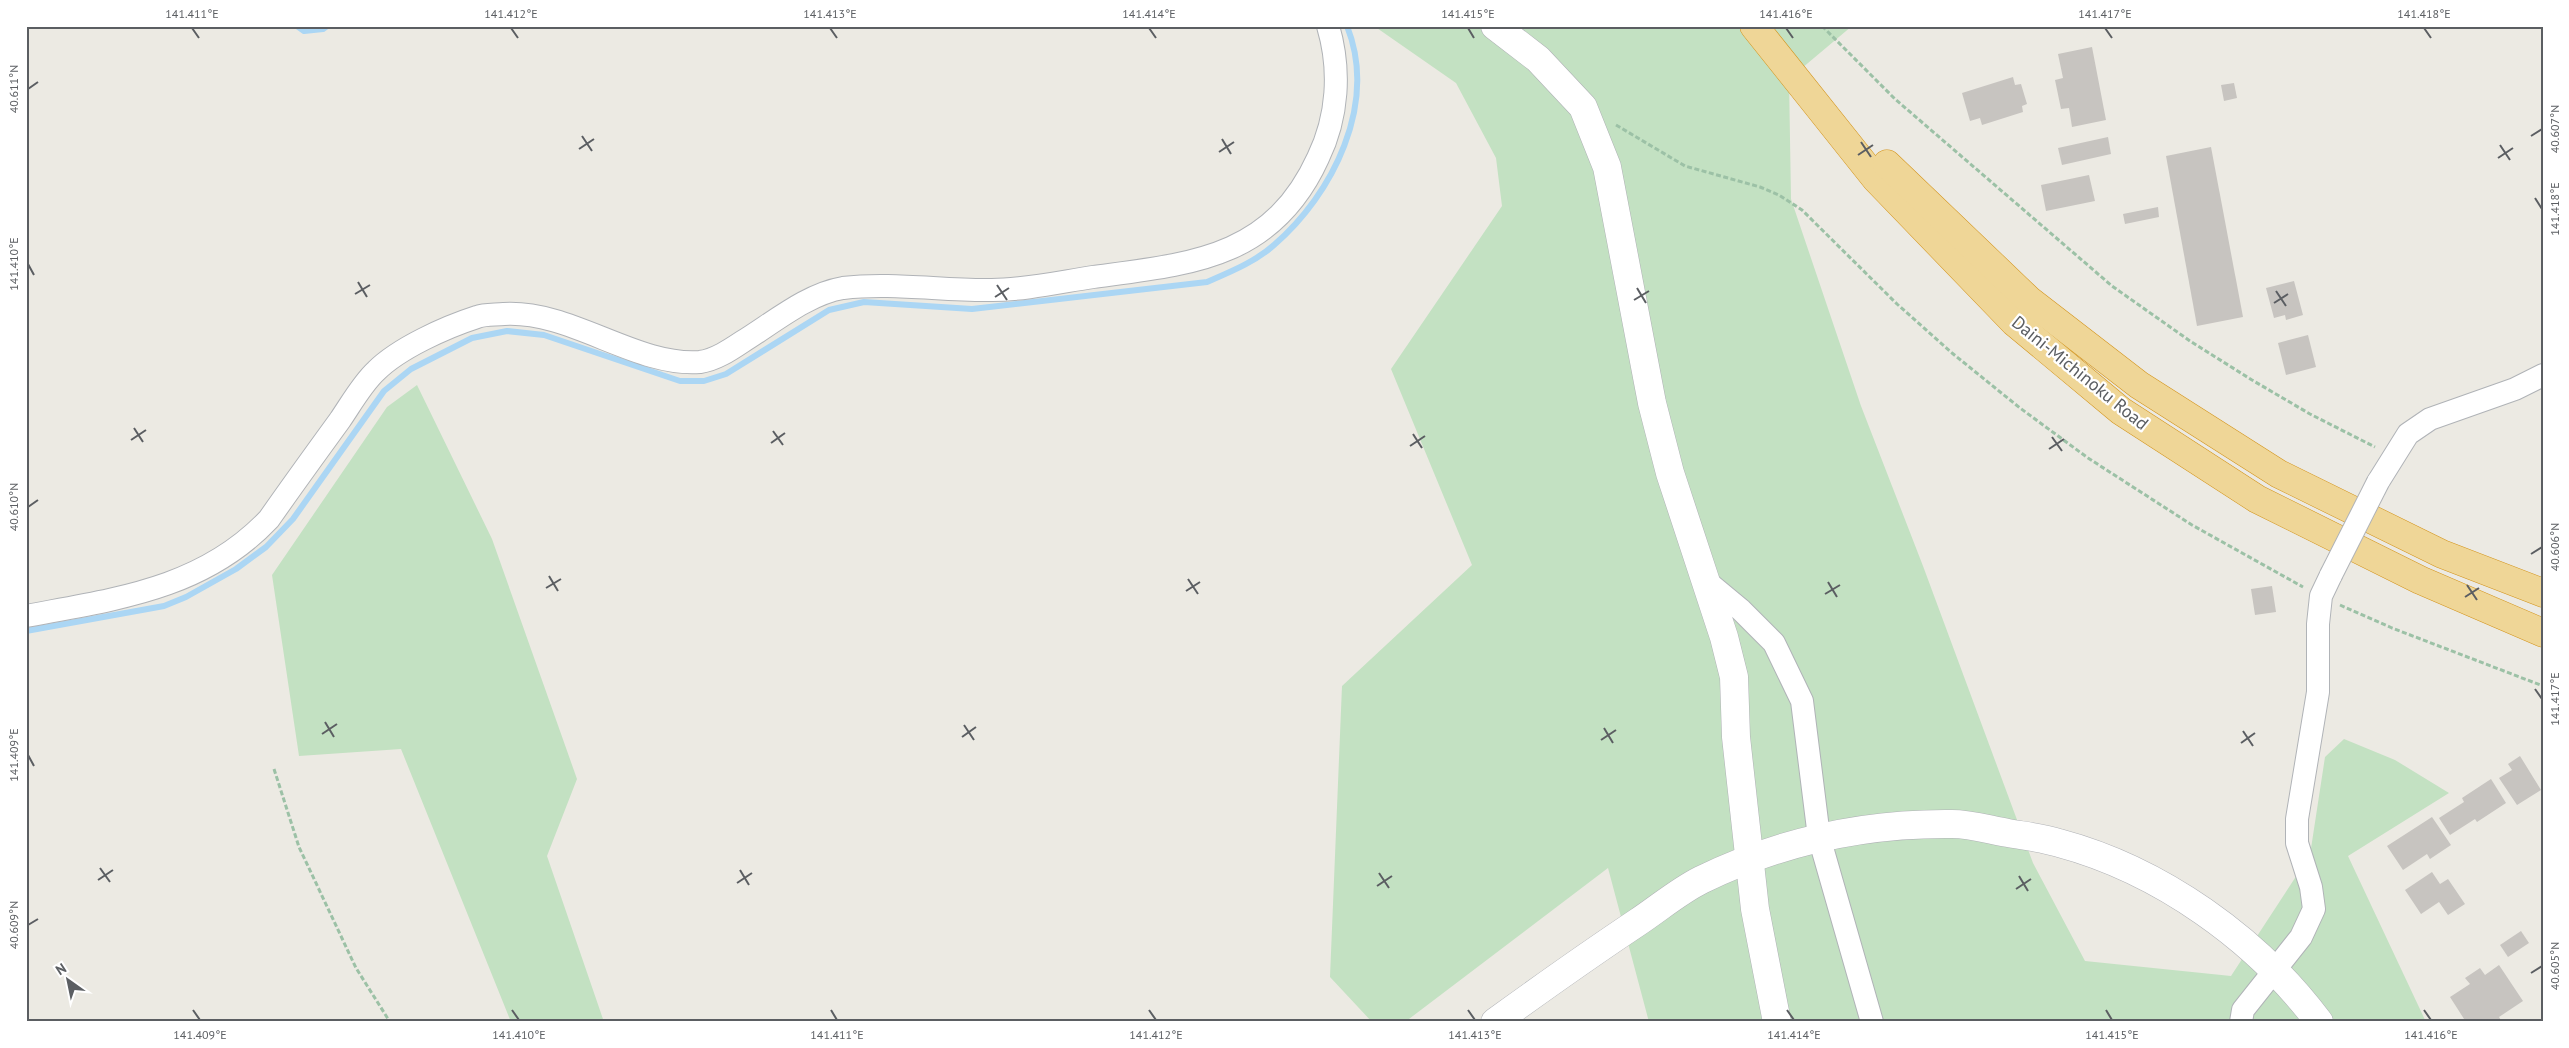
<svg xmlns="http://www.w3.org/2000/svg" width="2569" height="1048" font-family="'PT Sans',sans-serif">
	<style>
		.green { fill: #c3e1c2 }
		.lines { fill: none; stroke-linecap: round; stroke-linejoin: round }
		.stream { stroke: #abd6f4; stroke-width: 6 }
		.building { fill: #c7c4c0 }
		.street-casing { stroke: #b0b3b7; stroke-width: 24 }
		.secondary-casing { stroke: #b0b2b6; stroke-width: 29 }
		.highway-casing { stroke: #d3941c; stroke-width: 29 }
		.path { stroke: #9cc1a6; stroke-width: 3; stroke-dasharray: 5 2.5; stroke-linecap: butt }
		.street { stroke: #fff; stroke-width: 22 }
		.secondary { stroke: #fff; stroke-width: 28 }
		.highway { stroke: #efd697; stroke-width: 28 }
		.street-bridge-casing { stroke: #b0b3b7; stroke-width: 24; stroke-linecap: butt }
		.street-bridge { stroke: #fff; stroke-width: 22 }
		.ticks { fill: none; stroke: #5b5e62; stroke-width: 2 }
		.labels { text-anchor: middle; stroke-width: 4.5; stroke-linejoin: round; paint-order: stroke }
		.street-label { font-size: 18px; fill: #5b5e62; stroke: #fff }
		.neatline { fill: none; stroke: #5b5e62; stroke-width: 2 }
		.ticks-label { font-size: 12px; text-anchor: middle; fill: #5b5e62 }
	</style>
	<rect width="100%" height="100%" fill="#eceae3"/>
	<g class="green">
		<path d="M1374,26H1852L1789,79L1791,199L1861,406L1923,566L2033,863L2085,961L2231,976L2310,855L2325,757L2344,739L2395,760L2449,793L2348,856L2426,1022H1649L1608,868L1405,1022H1372L1330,977L1342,686L1472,565L1391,369L1502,206L1496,158L1456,83Z"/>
		<path d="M417,385L492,539L577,779L547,856L604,1022H511L401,749L299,756L272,575L387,407Z"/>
	</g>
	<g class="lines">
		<g class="stream">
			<path d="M297,26L304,31L323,29L327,26"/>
			<path d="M26,631L164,606L186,597L236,569L266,547L293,519L384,391L411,369L472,338L507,331L544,335L680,381H704L726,374L829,310L864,302L972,309L1207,282C1230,272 1255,262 1274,245C1333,194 1378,104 1347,26"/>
		</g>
	</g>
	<g class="building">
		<path d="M2092,47L2106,120L2072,127L2069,108L2061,109L2055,80L2063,78L2058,54Z"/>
		<path d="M2013,77L2015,85L2021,84L2027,104L2022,106L2023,112L1982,125L1980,118L1970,121L1962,93Z"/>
		<path d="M2234,83L2237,98L2224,101L2221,85Z"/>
		<path d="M2108,137L2111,154L2062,165L2058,148Z"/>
		<path d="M2211,147L2243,317L2197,326L2166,156Z"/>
		<path d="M2089,175L2095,201L2046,211L2041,185Z"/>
		<path d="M2158,207L2159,217L2125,224L2123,214Z"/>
		<path d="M2294,281L2303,315L2286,320L2285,315L2274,318L2266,288Z"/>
		<path d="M2308,335L2316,367L2286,375L2278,343Z"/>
		<path d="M2272,586L2276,612L2255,615L2251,589Z"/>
		<path d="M2520,756L2541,790L2517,805L2499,778L2512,770L2508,764Z"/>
		<path d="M2491,779L2506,803L2477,822L2475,819L2450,835L2439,818L2464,802L2462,798Z"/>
		<path d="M2432,817L2451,845L2430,859L2427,854L2403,870L2387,846Z"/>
		<path d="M2432,872L2440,884L2448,879L2465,904L2448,915L2439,902L2421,914L2405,890Z"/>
		<path d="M2521,931L2529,943L2508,957L2500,945Z"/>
		<path d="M2499,965L2523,1001L2499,1017L2502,1022H2466L2450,997L2470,984L2465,978L2480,968L2485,975Z"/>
	</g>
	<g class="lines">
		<defs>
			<g id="street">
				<path d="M2378,482L2408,434L2430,419L2515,389L2543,375"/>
				<path d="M1706,581L1741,610L1774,643L1802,701L1819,837L1872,1022"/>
				<path d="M26,616C116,599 203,589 269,519C292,486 316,453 340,420C351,404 362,384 376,371C399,348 446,327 477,317C485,314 495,315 504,314C571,310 636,367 700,362C715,360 730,350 742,342C773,323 807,294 843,288C892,282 943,291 992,290C1025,290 1060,282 1093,277C1190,264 1272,259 1318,158C1338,117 1341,70 1328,26"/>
				<path d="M2241,1022L2243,1010L2301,937L2314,909L2311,887L2297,843V819L2318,692V624L2321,596L2331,575"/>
			</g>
			<g id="secondary">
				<path d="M1495,26L1538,59L1583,107L1607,167L1652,403L1670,473L1724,637L1734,677L1736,737L1755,909L1777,1022"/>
				<path d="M1495,1022C1542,988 1590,954 1638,922C1659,908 1679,891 1701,880C1779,842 1865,823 1952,824C1971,824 1990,830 2008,833C2025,836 2043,838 2059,843C2160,870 2257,939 2319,1022"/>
			</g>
			<g id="highway">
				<path d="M1754,26L1876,179L2014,322L2121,411L2257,499L2420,580L2543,633"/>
				<path d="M1887,164L2029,300L2139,385L2279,474L2442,554L2543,593"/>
			</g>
		</defs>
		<use href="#street" class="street-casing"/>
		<use href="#secondary" class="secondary-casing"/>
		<use href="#highway" class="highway-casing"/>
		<g class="path">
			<path d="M1822,26L1895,99L2112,286L2190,341L2252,380L2310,414L2375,447"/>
			<path d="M1616,125L1685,166L1760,187L1779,195L1802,210L1897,304L1952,353L2020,408L2088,458L2192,525L2303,587"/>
			<path d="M2340,605L2392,628L2543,686"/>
			<path d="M274,769L299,847L356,968L390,1022"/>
		</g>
		<use href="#street" class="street"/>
		<use href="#secondary" class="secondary"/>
		<use href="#highway" class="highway"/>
		<defs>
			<path id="street-bridge" d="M2331,575L2378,482"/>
		</defs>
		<use href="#street-bridge" class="street-bridge-casing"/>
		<use href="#street-bridge" class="street-bridge"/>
	</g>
	<path class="ticks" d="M192,28L199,38M511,28L518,38M830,28L837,38M1149,28L1156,38M1468,28L1474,38M1786,28L1793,38M2105,28L2112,38M2424,28L2431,38M28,89L38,82M582,136L592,151M2531,136L2542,129M1222,139L1231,154M1861,142L1871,157M2500,145L2510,160M579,149L594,139M1219,152L1234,142M1858,155L1873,145M2498,158L2513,148M2535,198L2542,209M28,264L34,275M358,282L367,297M997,285L1007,300M1637,288L1646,303M2276,291L2286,306M355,294L370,285M995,297L1009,288M1634,300L1649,291M2274,303L2288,294M134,428L143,442M773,431L783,445M1413,434L1422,448M2052,437L2062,451M131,440L146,430M771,443L785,433M1410,446L1425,436M2049,449L2064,439M28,507L38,500M2531,554L2542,547M549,576L558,591M1188,579L1198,594M1828,582L1837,597M2467,585L2477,600M546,588L561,579M1186,591L1200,582M1825,594L1840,585M2465,597L2479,588M2535,689L2542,699M325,722L334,737M964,725L974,740M1604,728L1613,743M2243,731L2253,746M322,734L337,724M962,737L976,727M1601,740L1616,730M2241,743L2255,733M28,755L34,766M100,868L110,882M740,870L749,885M1379,873L1389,888M2019,876L2028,891M98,880L113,870M737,883L752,873M1377,886L1392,876M2016,889L2031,879M28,925L38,919M2531,973L2542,966M193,1010L200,1020M512,1010L519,1020M831,1010L837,1020M1149,1010L1156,1020M1468,1010L1475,1020M1787,1010L1794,1020M2106,1010L2112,1020M2424,1010L2431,1020"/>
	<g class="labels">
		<g class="street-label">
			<text transform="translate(2080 373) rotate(39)" y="6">Daini-Michinoku Road</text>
		</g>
	</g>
	<rect width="2569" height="1048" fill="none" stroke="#ffffff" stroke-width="55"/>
	<g transform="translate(68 980) rotate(327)" stroke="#ffffff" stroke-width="4" paint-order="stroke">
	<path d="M0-4L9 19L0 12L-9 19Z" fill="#5b5e62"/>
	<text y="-8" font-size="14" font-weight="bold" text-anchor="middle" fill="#5b5e62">N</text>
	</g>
	<rect x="28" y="28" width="2514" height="992" class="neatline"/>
	<g class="ticks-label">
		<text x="192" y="18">141.411°E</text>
		<text x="511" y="18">141.412°E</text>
		<text x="830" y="18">141.413°E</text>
		<text x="1149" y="18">141.414°E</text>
		<text x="1468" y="18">141.415°E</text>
		<text x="1786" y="18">141.416°E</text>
		<text x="2105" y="18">141.417°E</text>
		<text x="2424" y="18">141.418°E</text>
		<text transform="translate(14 89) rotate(-90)" y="4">40.611°N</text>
		<text transform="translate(2555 129) rotate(-90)" y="4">40.607°N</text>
		<text transform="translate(2555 209) rotate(-90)" y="4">141.418°E</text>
		<text transform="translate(14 264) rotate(-90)" y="4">141.410°E</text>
		<text transform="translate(14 507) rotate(-90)" y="4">40.610°N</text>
		<text transform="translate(2555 547) rotate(-90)" y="4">40.606°N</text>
		<text transform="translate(2555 699) rotate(-90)" y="4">141.417°E</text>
		<text transform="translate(14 755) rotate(-90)" y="4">141.409°E</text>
		<text transform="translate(14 925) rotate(-90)" y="4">40.609°N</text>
		<text transform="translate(2555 966) rotate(-90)" y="4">40.605°N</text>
		<text x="200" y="1039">141.409°E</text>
		<text x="519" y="1039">141.410°E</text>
		<text x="837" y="1039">141.411°E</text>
		<text x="1156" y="1039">141.412°E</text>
		<text x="1475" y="1039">141.413°E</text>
		<text x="1794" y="1039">141.414°E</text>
		<text x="2112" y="1039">141.415°E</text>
		<text x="2431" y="1039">141.416°E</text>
	</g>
</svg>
